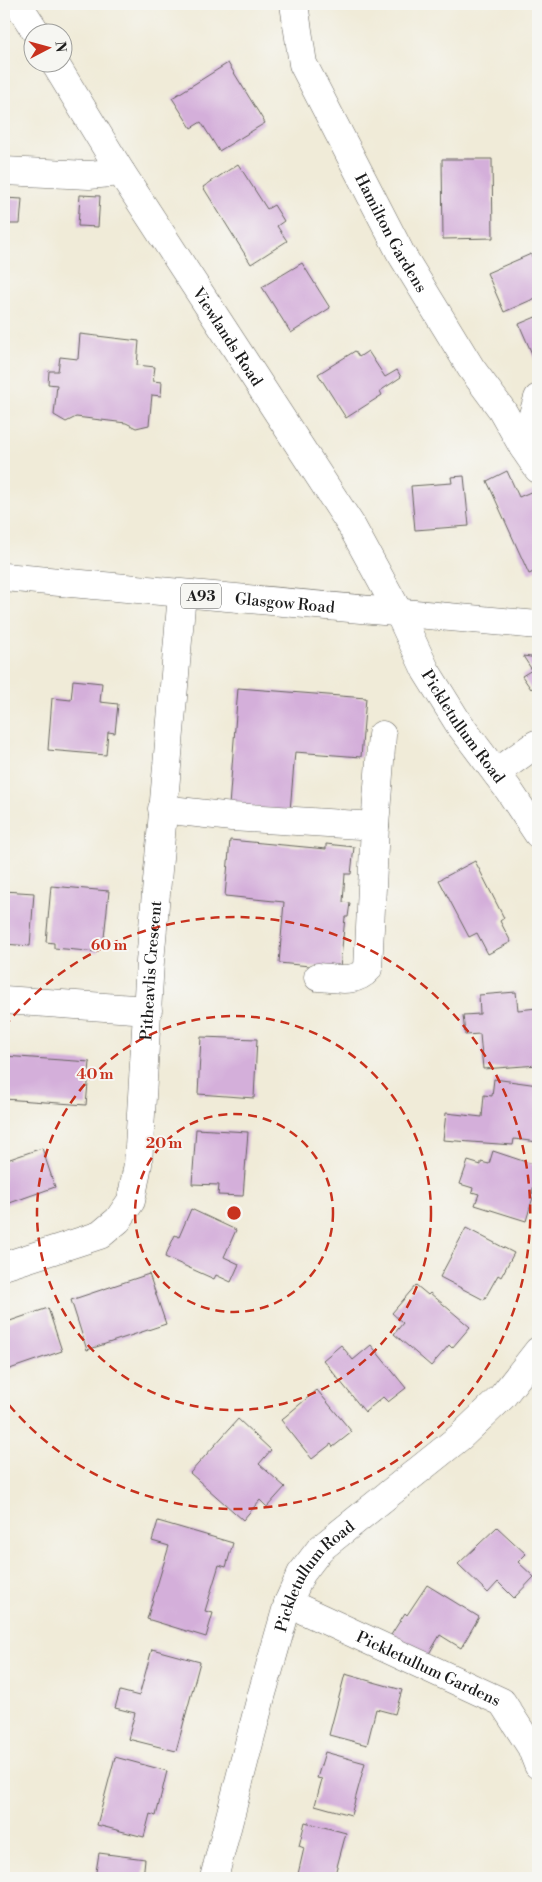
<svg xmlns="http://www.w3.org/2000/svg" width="542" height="1882" font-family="'Libre Bodoni',serif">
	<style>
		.building { fill: #d4afda }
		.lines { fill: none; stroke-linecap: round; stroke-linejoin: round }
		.minor-casing { stroke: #66645e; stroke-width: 29 }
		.major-casing { stroke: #66645e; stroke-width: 29 }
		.minor { stroke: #fff; stroke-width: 28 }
		.major { stroke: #fff; stroke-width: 28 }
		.ring { fill: none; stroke: #c8321e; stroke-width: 2.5; stroke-dasharray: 9 6 }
		.labels { text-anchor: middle; stroke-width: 4; stroke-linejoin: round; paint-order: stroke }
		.shield { fill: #f6f6f2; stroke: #5d5d5c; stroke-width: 1 }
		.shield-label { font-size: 15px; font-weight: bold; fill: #1c1c1c }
		.street-label { font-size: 16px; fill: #1c1c1c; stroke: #f6f6f2 }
		.centre { fill: #c8321e; stroke: #f6f6f2; stroke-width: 2.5 }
		.ring-label { font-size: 15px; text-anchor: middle; font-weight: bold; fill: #c8321e; stroke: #f6f6f2; stroke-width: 4; stroke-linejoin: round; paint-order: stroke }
	</style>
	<rect width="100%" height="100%" fill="#f6f6f2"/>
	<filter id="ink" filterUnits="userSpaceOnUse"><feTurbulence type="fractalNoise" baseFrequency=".02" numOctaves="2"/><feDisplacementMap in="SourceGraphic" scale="10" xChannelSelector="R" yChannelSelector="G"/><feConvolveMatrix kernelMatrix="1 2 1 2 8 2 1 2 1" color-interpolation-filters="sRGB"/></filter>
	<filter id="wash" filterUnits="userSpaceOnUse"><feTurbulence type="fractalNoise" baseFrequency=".0096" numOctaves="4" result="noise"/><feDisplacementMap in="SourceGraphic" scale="20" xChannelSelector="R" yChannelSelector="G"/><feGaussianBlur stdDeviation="1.12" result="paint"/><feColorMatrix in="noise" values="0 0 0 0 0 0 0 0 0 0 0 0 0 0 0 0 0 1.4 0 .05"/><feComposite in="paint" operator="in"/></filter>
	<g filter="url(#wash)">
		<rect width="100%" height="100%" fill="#f0ebd8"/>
		<g id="blocks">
			<g class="building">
				<path d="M228,63L265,123L219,151L201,122L191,128L172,98Z"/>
				<path d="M442,159H492L493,238L443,239Z"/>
				<path d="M238,164L267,209L274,205L284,221L277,226L287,241L251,264L203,187Z"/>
				<path d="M80,195L100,196L98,227L78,226Z"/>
				<path d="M4,198L22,199L20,224H4Z"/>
				<path d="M531,254L538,270V297L504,312L487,273Z"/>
				<path d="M302,263L330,308L291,333L262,287Z"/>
				<path d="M538,316V362L536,363L519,324Z"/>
				<path d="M80,334L139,341L137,365L155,367L153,381L162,382L161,396L152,395L149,425L136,428L126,423L76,417L66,422L54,415L57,385L48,384L49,371H58L60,357L78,359Z"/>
				<path d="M355,351L359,357L368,351L385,377L397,370L401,377L380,391L382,395L346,418L318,374Z"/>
				<path d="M507,471L519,497L533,491L538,502V570L529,574L487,481Z"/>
				<path d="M464,476L469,526L415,530L411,486L452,483L451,477Z"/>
				<path d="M523,656L538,658V685L537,684L531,689L522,676L532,670Z"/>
				<path d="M73,680L102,683L100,702L118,704L115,733L108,732L106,755L48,750L52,698L71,700Z"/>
				<path d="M238,688L366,698L361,757L295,752L290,811L229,806Z"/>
				<path d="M230,840L326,849V844L354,847L351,874H345L343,902L350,903L348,917H345L340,969L279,963L284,902L225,896Z"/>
				<path d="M475,861L504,918L500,921L511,942L488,954L477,933L469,937L439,880Z"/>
				<path d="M51,886L109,891L103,947H98V952L54,948V943L46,942Z"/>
				<path d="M4,891L34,893L30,946L4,944Z"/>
				<path d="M516,992L518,1010L538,1008V1065L483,1069L480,1034L465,1035L463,1015L480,1014L479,995Z"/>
				<path d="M201,1037L257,1039L254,1098L198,1094Z"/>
				<path d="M4,1056L90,1062L86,1105L4,1099Z"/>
				<path d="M494,1079L538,1085V1142L514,1139L513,1145L443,1140L446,1113L482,1117L484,1095L492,1096Z"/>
				<path d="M196,1129L248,1132L243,1196L218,1195L219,1185L192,1184Z"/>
				<path d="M42,1148L55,1187L4,1205V1161Z"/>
				<path d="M493,1151L538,1166L532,1193L534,1194L526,1221L475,1205L479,1194L472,1192L473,1188L460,1184L468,1161L481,1165V1162L489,1164Z"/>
				<path d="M191,1209L236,1230L224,1257L239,1264L231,1282L216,1275L214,1279L165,1257L175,1235L179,1237Z"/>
				<path d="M466,1228L514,1253L501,1277L498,1275L484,1300L440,1277Z"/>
				<path d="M149,1274L166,1324L87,1350L71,1300Z"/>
				<path d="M416,1285L428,1295L430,1293L470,1327L452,1348L449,1345L431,1366L394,1334L403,1323L392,1313Z"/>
				<path d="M48,1308L62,1351L4,1371V1323Z"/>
				<path d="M341,1345L353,1360L371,1345L406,1388L388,1402L383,1397L365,1412L323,1360Z"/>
				<path d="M317,1390L352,1432L333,1447L331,1444L312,1459L281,1420Z"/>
				<path d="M238,1419L271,1450L259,1464L285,1487L267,1507L260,1500L243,1520L190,1473Z"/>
				<path d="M158,1521L233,1543L226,1567L219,1565L205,1611L213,1613L206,1637L147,1619L169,1546L152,1541Z"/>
				<path d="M497,1527L526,1554L518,1562L534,1577L514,1598L498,1582L488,1593L458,1564Z"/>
				<path d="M427,1585L479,1617L461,1648L440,1635L427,1657L391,1635L405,1613L407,1615Z"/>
				<path d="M152,1649L200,1662L176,1751L128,1739L135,1713L115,1708L120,1691L139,1696Z"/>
				<path d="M345,1674L402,1690L395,1714L376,1709L367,1745L329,1735Z"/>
				<path d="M325,1752L365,1763L351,1815L315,1805L322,1779L317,1778Z"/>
				<path d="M115,1757L167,1771L156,1816L150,1814L144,1837L97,1825Z"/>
				<path d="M305,1822L346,1833L334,1878H314L298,1874L304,1848L299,1846Z"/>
				<path d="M99,1853L145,1859L143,1878H95Z"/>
			</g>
		</g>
	</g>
	<g filter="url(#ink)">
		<use href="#blocks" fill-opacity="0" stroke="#66645e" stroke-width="1"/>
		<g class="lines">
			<defs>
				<g id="minor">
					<path d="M18,4L36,32"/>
					<path id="s1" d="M294,4L303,64L400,252L471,368L502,410L523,447"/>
					<path id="s2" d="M54,62L121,172L351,525L399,613L426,671L459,724L508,789L538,834"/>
					<path d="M4,171L89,175L121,172"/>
					<path d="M538,398L523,447L538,469"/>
					<path d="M496,773L536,744"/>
					<path d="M162,809L232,817L375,826"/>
					<path d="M318,977C336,978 355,984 368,969L375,826L382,735"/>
					<path d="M4,1000L148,1010"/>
					<path id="s3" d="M4,1266L100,1235L118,1220L131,1201L138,1164L150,962L182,594"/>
					<path id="s4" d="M288,1603L502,1702L531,1747L538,1765"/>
					<path id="s5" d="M214,1878L261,1697L288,1603L301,1574L320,1549L460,1437L502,1397L538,1351"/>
				</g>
				<g id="major">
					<path id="s6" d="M4,577L538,625"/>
				</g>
			</defs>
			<use href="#minor" class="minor-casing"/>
			<use href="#major" class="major-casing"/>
			<use href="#minor" class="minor"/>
			<use href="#major" class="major"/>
		</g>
	</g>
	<g class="ring">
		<circle cx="234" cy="1213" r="99"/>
		<circle cx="234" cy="1213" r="197"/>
		<path d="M4 1027A296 296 0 1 1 4 1399"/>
	</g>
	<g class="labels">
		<rect class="shield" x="181" y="583.5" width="40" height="25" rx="4"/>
		<g class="shield-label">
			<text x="201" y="601">A93</text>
		</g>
		<g class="street-label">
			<text dy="6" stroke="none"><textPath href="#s1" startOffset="251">Hamilton Gardens</textPath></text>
			<text dy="6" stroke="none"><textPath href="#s2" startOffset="325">Viewlands Road</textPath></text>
			<text dy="6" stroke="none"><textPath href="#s6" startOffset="282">Glasgow Road</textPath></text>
			<text dy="6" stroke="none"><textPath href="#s2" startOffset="781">Pickletullum Road</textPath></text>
			<text dy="6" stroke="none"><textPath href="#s3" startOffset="379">Pitheavlis Crescent</textPath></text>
			<text dy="6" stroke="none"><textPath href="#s5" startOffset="322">Pickletullum Road</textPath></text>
			<text dy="6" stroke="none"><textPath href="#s4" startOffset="155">Pickletullum Gardens</textPath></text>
		</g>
	</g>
	<circle cx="234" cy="1213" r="8" class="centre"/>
	<g class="ring-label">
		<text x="109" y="950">60 m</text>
		<text x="95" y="1079">40 m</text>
		<text x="164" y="1148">20 m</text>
	</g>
	<rect width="542" height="1882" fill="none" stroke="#f6f6f2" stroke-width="20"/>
	<g transform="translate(48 48) rotate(84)"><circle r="24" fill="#f6f6f2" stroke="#9f9f9c"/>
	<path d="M0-4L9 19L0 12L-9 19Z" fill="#c8321e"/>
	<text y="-8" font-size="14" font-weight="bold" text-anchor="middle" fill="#1c1c1c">N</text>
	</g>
</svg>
